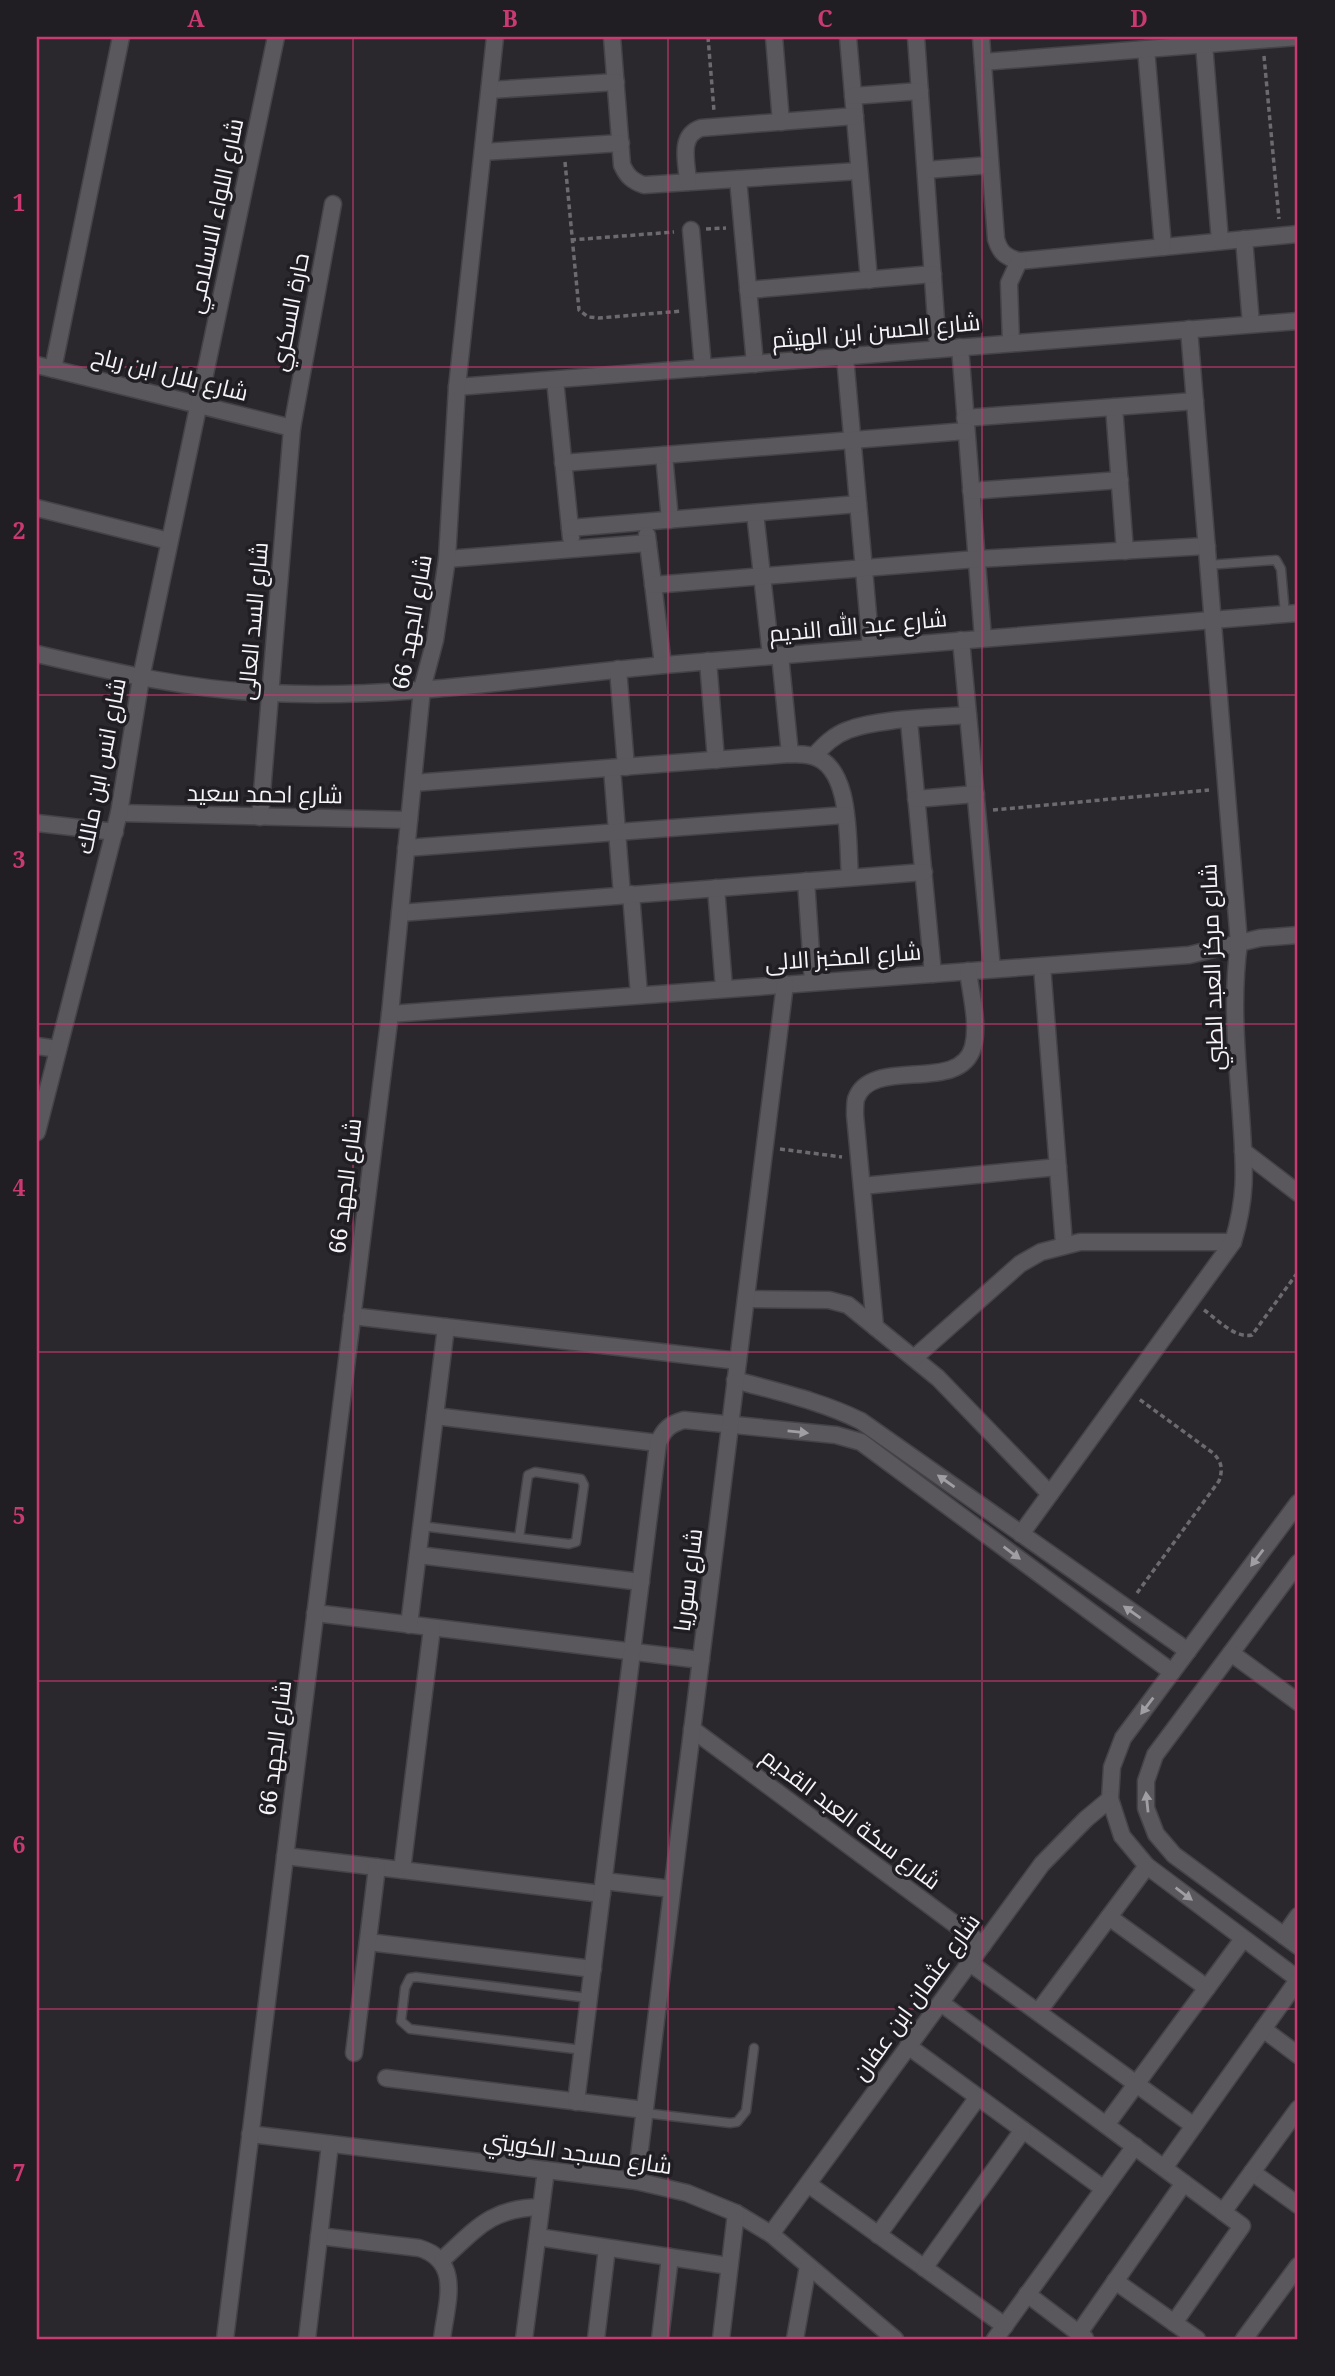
<svg xmlns="http://www.w3.org/2000/svg" width="1335" height="2376" font-family="'Noto Serif',Cairo,serif">
	<style>
		.lines { fill: none; stroke-linecap: round; stroke-linejoin: round }
		.lane-casing { stroke: #444347; stroke-width: 11 }
		.street-casing { stroke: #444347; stroke-width: 19 }
		.path { stroke: #6c6a6e; stroke-width: 3.5; stroke-dasharray: 5 3.5; stroke-linecap: butt }
		.lane { stroke: #5a575d; stroke-width: 8 }
		.street { stroke: #5a575d; stroke-width: 16 }
		.oneway { fill: #a09ea2 }
		.grid { fill: none; stroke: #ca3972; stroke-width: 2; stroke-opacity: 0.55 }
		.labels { text-anchor: middle; stroke-width: 7; stroke-linejoin: round; paint-order: stroke }
		.street-label { font-size: 23px; fill: #f5f4f7; stroke: #201e23 }
		.neatline { fill: none; stroke: #ca3972; stroke-width: 2.5 }
		.grid-label { font-size: 23px; text-anchor: middle; font-weight: bold; fill: #ca3972 }
	</style>
	<rect width="100%" height="100%" fill="#2a282d"/>
	<g class="lines">
		<defs>
			<g id="lane">
				<path d="M1208,565L1276,560L1281,569L1285,614"/>
				<path d="M421,1526L519,1538L528,1475L535,1472L581,1479L584,1485L576,1542L569,1544L519,1538"/>
				<path d="M583,2050L410,2029L401,2021L405,1988L410,1978L416,1977L589,1998"/>
				<path d="M645,2113L730,2123L737,2122L746,2111L754,2048"/>
			</g>
			<g id="street">
				<path d="M612,37L622,165C627,176 632,181 644,185L859,171"/>
				<path d="M774,37L781,122"/>
				<path d="M848,37L869,280"/>
				<path d="M916,37L938,349"/>
				<path d="M981,37L996,239C1000,253 1006,257 1019,261L1298,234"/>
				<path d="M1204,44L1220,241"/>
				<path d="M1146,49L1163,247"/>
				<path d="M983,62L1298,37"/>
				<path d="M490,90L616,82"/>
				<path d="M853,96L920,91"/>
				<path d="M483,152L621,143"/>
				<path d="M926,170L990,165"/>
				<path d="M738,179L755,364"/>
				<path d="M688,182C687,162 678,136 701,128L855,116"/>
				<path d="M691,230L703,368"/>
				<path d="M1244,239L1251,324"/>
				<path d="M748,290L933,274"/>
				<path d="M1011,343L1009,283L1019,261"/>
				<path d="M960,347L983,638"/>
				<path d="M845,357L871,648"/>
				<path d="M37,365L292,428"/>
				<path d="M53,369L121,37"/>
				<path d="M555,380L571,538"/>
				<path d="M457,387L1298,321"/>
				<path d="M1114,407L1125,551"/>
				<path d="M965,418L1195,401"/>
				<path d="M664,455L670,520"/>
				<path d="M563,463L966,431"/>
				<path d="M971,491L1120,480"/>
				<path d="M37,508L169,541"/>
				<path d="M755,513L771,656"/>
				<path d="M570,528L858,504"/>
				<path d="M647,535L663,665"/>
				<path d="M447,559L648,543"/>
				<path d="M653,585L977,559L1207,546"/>
				<path d="M961,640L992,969"/>
				<path d="M37,654C114,672 189,690 269,693C408,700 549,674 688,663C891,646 1095,630 1298,613"/>
				<path d="M780,655L790,754"/>
				<path d="M708,661L716,760"/>
				<path d="M618,669L626,767"/>
				<path d="M909,721L933,974"/>
				<path d="M814,756C824,745 834,735 848,730C879,718 934,718 968,715"/>
				<path d="M612,768L622,895"/>
				<path d="M413,783L790,754C797,754 805,754 812,756C853,766 847,844 850,877"/>
				<path d="M916,799L976,794"/>
				<path d="M119,813L409,820"/>
				<path d="M260,817L292,428L333,204"/>
				<path d="M37,823L115,832"/>
				<path d="M406,848L845,815"/>
				<path d="M806,881L813,982"/>
				<path d="M716,888L724,988"/>
				<path d="M631,894L639,995"/>
				<path d="M400,913L924,872"/>
				<path d="M1042,966L1064,1244"/>
				<path d="M390,1014L1189,955L1260,938L1298,935"/>
				<path d="M37,1046L58,1049"/>
				<path d="M37,1132L119,813L141,678L276,37"/>
				<path d="M1243,1151L1298,1193"/>
				<path d="M862,1186L1058,1167"/>
				<path d="M746,1299L829,1300L848,1305L938,1378L1050,1494"/>
				<path d="M352,1316L738,1361"/>
				<path d="M875,1327L855,1115C855,1110 855,1103 856,1099C871,1055 960,1095 973,1047C979,1024 971,995 968,971"/>
				<path d="M914,1358L1020,1264L1041,1252L1080,1242H1233"/>
				<path d="M735,1380C778,1392 821,1401 861,1421L1188,1651"/>
				<path d="M435,1416L658,1443"/>
				<path d="M1298,1503L1123,1738L1112,1767L1110,1799L1122,1836L1147,1866L1298,1979"/>
				<path d="M1021,1534L1233,1242C1248,1193 1244,1164 1241,1115C1237,1057 1231,1000 1239,943L1189,329"/>
				<path d="M418,1555L641,1582"/>
				<path d="M1298,1563L1155,1755L1146,1781V1808L1156,1834L1174,1855L1298,1946"/>
				<path d="M315,1613L701,1660"/>
				<path d="M409,1625L446,1327"/>
				<path d="M1231,1653L1298,1702"/>
				<path d="M692,1729L983,1945"/>
				<path d="M285,1856L602,1894"/>
				<path d="M402,1870L432,1628"/>
				<path d="M604,1881L672,1889"/>
				<path d="M1109,1917L1207,1988"/>
				<path d="M1284,1936L1298,1916"/>
				<path d="M368,1942L593,1969"/>
				<path d="M970,1963L1194,2126"/>
				<path d="M941,2003L1242,2226L1174,2323"/>
				<path d="M1038,2012L1147,1866"/>
				<path d="M1263,2029L1298,2055"/>
				<path d="M908,2046L1104,2189"/>
				<path d="M354,2053L377,1867"/>
				<path d="M386,2078L645,2110"/>
				<path d="M576,2102L658,1443C664,1429 670,1424 684,1420L836,1435L861,1442L1172,1672"/>
				<path d="M1106,2125L1243,1939"/>
				<path d="M250,2134L636,2181L687,2193L736,2213L771,2234L895,2339"/>
				<path d="M1164,2168L1298,1980"/>
				<path d="M1252,2172L1298,2205"/>
				<path d="M636,2181L785,984"/>
				<path d="M808,2184L1005,2326"/>
				<path d="M1223,2212L1298,2109"/>
				<path d="M771,2234L1042,1864L1086,1819L1110,1799"/>
				<path d="M878,2235L978,2097"/>
				<path d="M319,2236L419,2248C463,2261 446,2304 442,2339"/>
				<path d="M538,2237L729,2266"/>
				<path d="M442,2260C477,2228 491,2208 541,2207"/>
				<path d="M924,2268L1023,2130"/>
				<path d="M1115,2281L1197,2339"/>
				<path d="M1027,2294L1085,2338"/>
				<path d="M1079,2333L1184,2183"/>
				<path d="M225,2339L390,1014L422,689L435,640L447,559L457,387L495,37"/>
				<path d="M307,2339L330,2144"/>
				<path d="M524,2339L546,2170"/>
				<path d="M596,2339L607,2248"/>
				<path d="M660,2339L670,2257"/>
				<path d="M721,2339L736,2213"/>
				<path d="M795,2339L808,2266"/>
				<path d="M995,2339L1135,2146"/>
				<path d="M1244,2339L1298,2266"/>
			</g>
		</defs>
		<use href="#lane" class="lane-casing"/>
		<use href="#street" class="street-casing"/>
		<g class="path">
			<path d="M708,37L714,111"/>
			<path d="M1264,56L1279,219"/>
			<path d="M565,162L579,310L588,317L599,318L682,311"/>
			<path d="M706,229L726,228"/>
			<path d="M571,240L674,232"/>
			<path d="M993,810L1209,790"/>
			<path d="M780,1149L842,1157"/>
			<path d="M1204,1310C1217,1319 1235,1339 1252,1335L1298,1272"/>
			<path d="M1137,1593L1219,1481C1223,1469 1222,1462 1213,1453L1139,1399"/>
		</g>
		<use href="#lane" class="lane"/>
		<use href="#street" class="street"/>
	</g>
	<defs><path id="oneway-solid" d="M-6-.8H1V-3.2L6.5 0L1 3.2V.8H-6Z" transform="scale(1.75)"/></defs>
	<g class="oneway">
		<use href="#oneway-solid" transform="translate(798 1432) rotate(6)"/>
		<use href="#oneway-solid" transform="translate(946 1481) rotate(-145)"/>
		<use href="#oneway-solid" transform="translate(1012 1553) rotate(37)"/>
		<use href="#oneway-solid" transform="translate(1257 1558) rotate(127)"/>
		<use href="#oneway-solid" transform="translate(1132 1612) rotate(-145)"/>
		<use href="#oneway-solid" transform="translate(1147 1706) rotate(127)"/>
		<use href="#oneway-solid" transform="translate(1147 1802) rotate(-96)"/>
		<use href="#oneway-solid" transform="translate(1184 1894) rotate(37)"/>
	</g>
	<path class="grid" d="M353,37V2339M668,37V2339M982,37V2339M37,367H1298M37,695H1298M37,1024H1298M37,1352H1298M37,1681H1298M37,2009H1298"/>
	<g class="labels">
		<g class="street-label">
			<text transform="translate(215 216) rotate(-78)" y="8">شارع اللواء الاسلامي</text>
			<text transform="translate(290 312) rotate(-79)" y="8">حارة السكري</text>
			<text transform="translate(876 331) rotate(-5)" y="8">شارع الحسن ابن الهيثم</text>
			<text transform="translate(170 374) rotate(14)" y="8">شارع بلال ابن رباح</text>
			<text transform="translate(253 621) rotate(-85)" y="8">شارع السد العالى</text>
			<text transform="translate(412 622) rotate(-80)" y="8">شارع الجهد 66</text>
			<text transform="translate(858 626) rotate(-5)" y="8">شارع عبد الله النديم</text>
			<text transform="translate(101 766) rotate(-79)" y="8">شارع انس ابن مالك</text>
			<text transform="translate(265 794) rotate(1)" y="8">شارع احمد سعيد</text>
			<text transform="translate(843 957) rotate(-4)" y="8">شارع المخبز الالى</text>
			<text transform="translate(1212 967) rotate(-92)" y="8">شارع مركز العبد الطبي</text>
			<text transform="translate(345 1186) rotate(-83)" y="8">شارع الجهد 66</text>
			<text transform="translate(688 1580) rotate(-83)" y="8">شارع سوريا</text>
			<text transform="translate(275 1748) rotate(-83)" y="8">شارع الجهد 66</text>
			<text transform="translate(851 1819) rotate(37)" y="8">شارع سكة العبد القديم</text>
			<text transform="translate(916 1997) rotate(-54)" y="8">شارع عثمان ابن عفان</text>
			<text transform="translate(578 2153) rotate(8)" y="8">شارع مسجد الكويتي</text>
		</g>
	</g>
	<rect width="1335" height="2376" fill="none" stroke="#201e23" stroke-width="77"/>
	<rect x="38" y="38" width="1258" height="2300" class="neatline"/>
	<g class="grid-label">
		<text x="196" y="27">A</text>
		<text x="510" y="27">B</text>
		<text x="825" y="27">C</text>
		<text x="1139" y="27">D</text>
		<text x="19" y="211">1</text>
		<text x="19" y="539">2</text>
		<text x="19" y="868">3</text>
		<text x="19" y="1196">4</text>
		<text x="19" y="1524">5</text>
		<text x="19" y="1853">6</text>
		<text x="19" y="2181">7</text>
	</g>
</svg>
